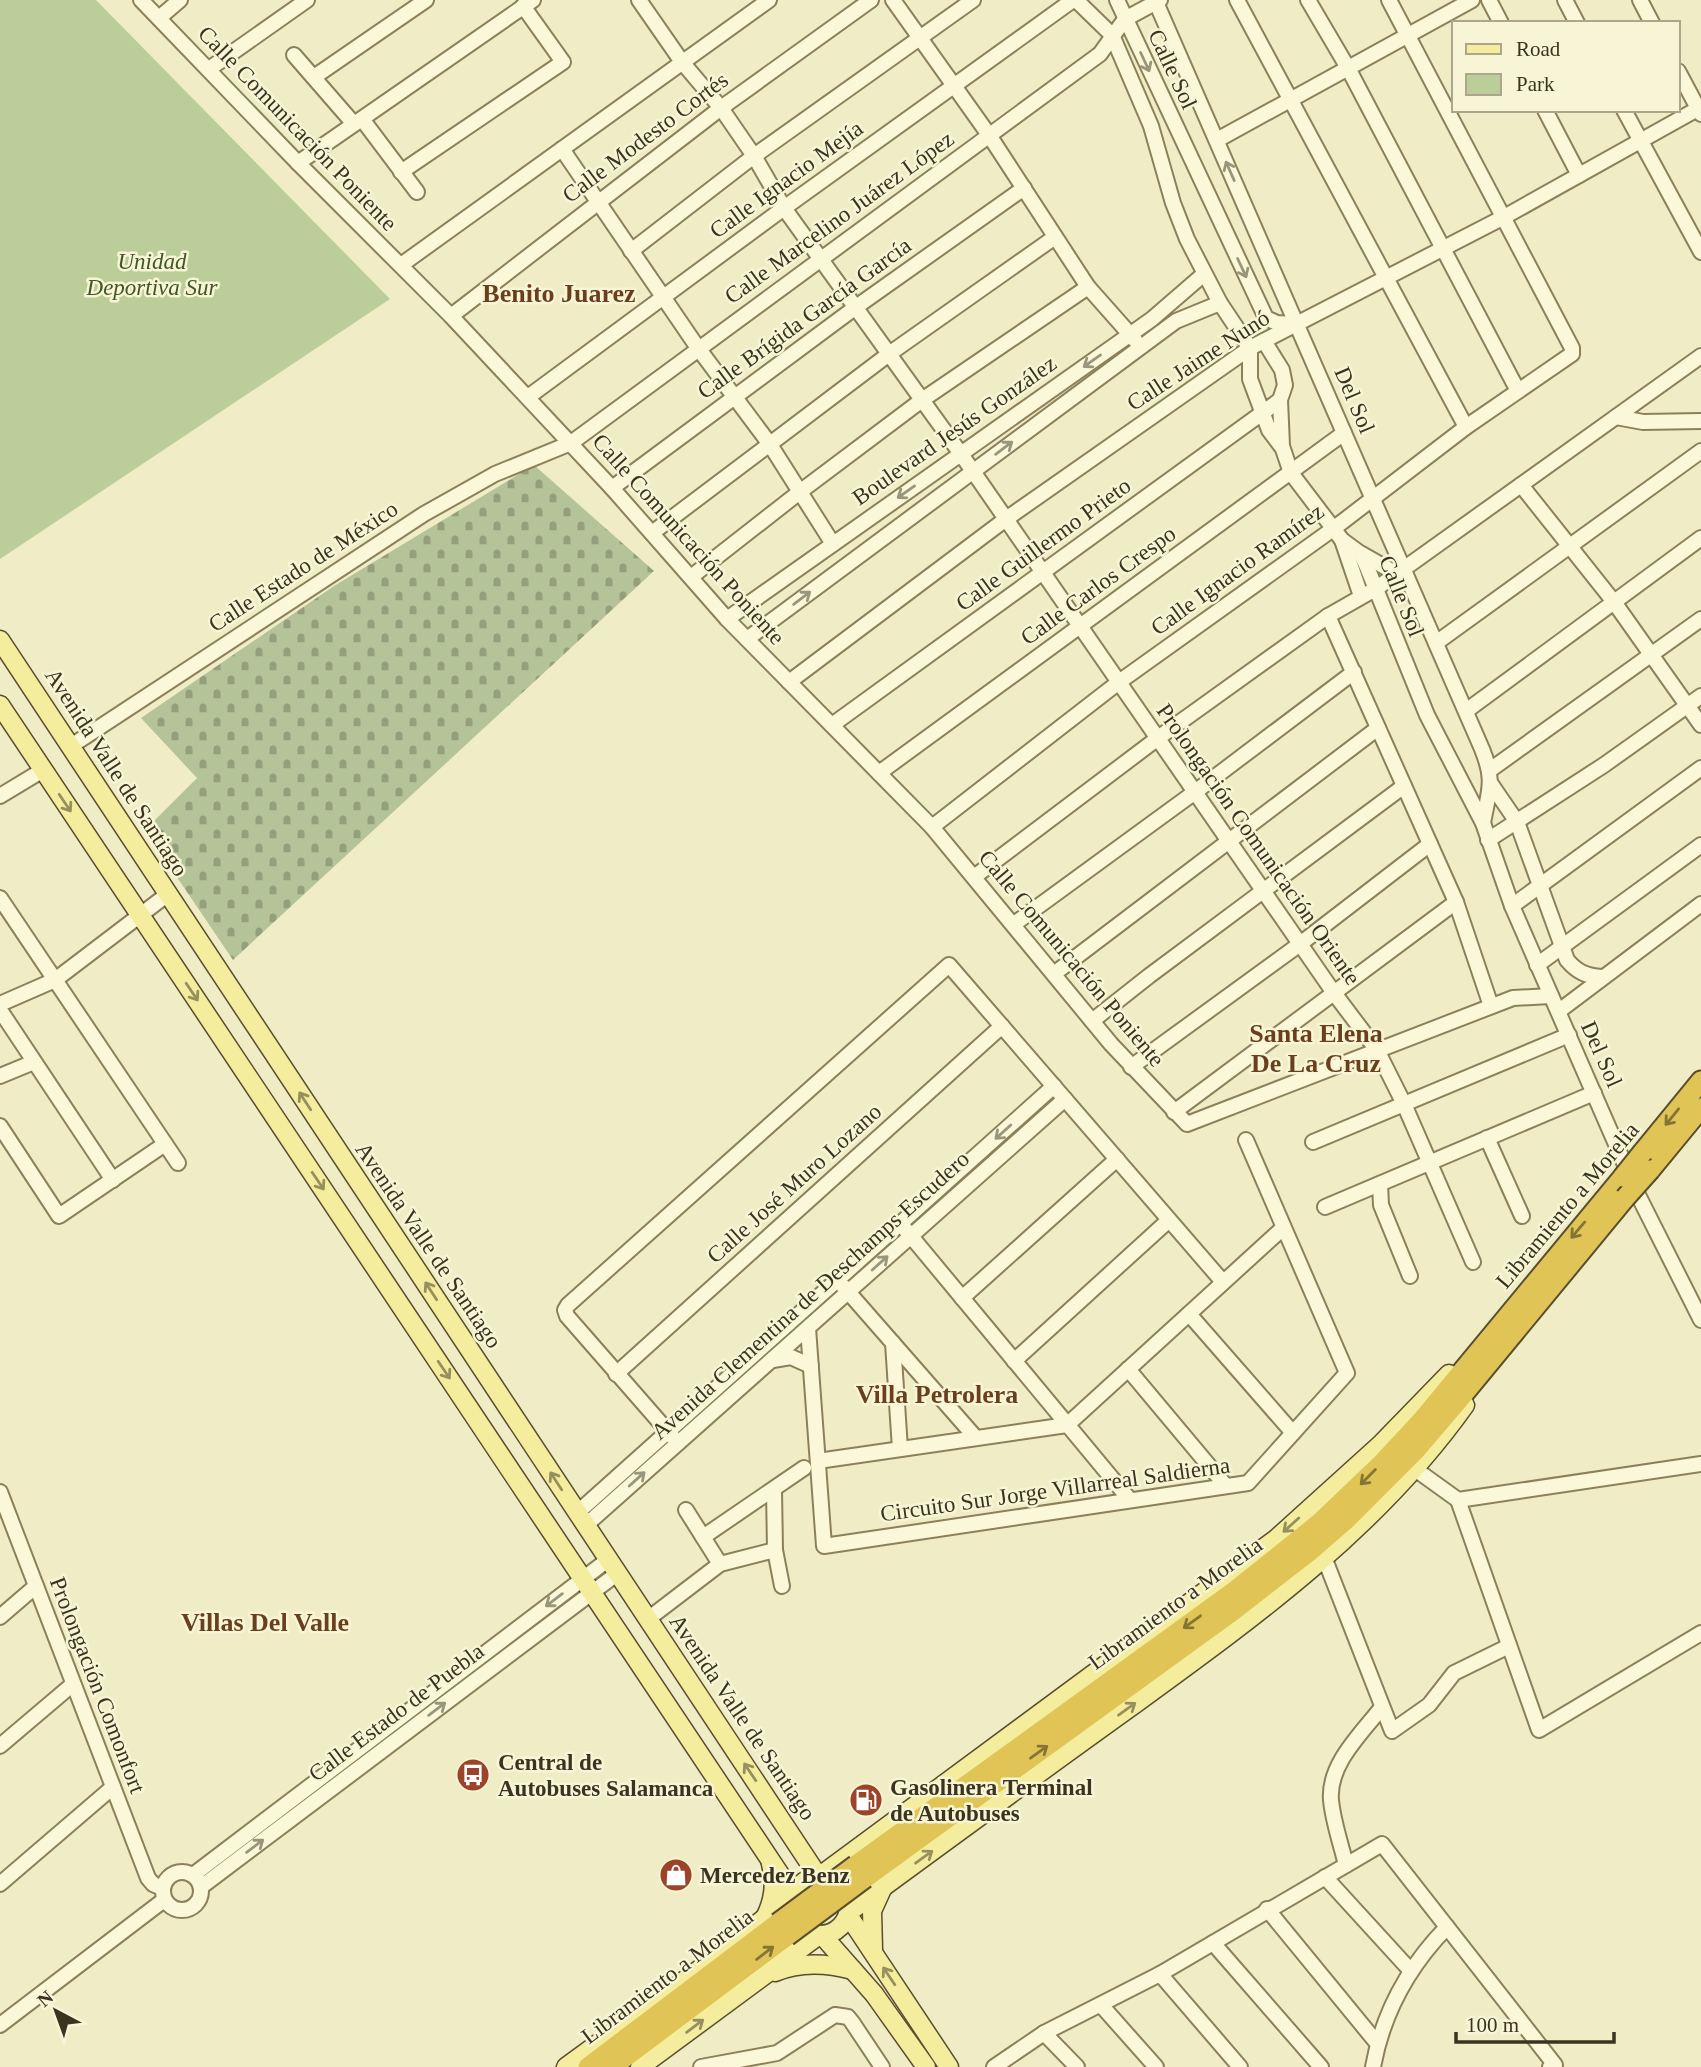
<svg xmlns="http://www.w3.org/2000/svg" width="1701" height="2067" font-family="Georgia,serif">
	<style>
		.cemetery { fill: url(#cemetery-stones) }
		.park { fill: #bbce99 }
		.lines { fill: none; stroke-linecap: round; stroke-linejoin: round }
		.minor-casing { stroke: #8c805b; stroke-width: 18 }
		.major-casing { stroke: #594d2f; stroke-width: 21 }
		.highway-casing { stroke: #594d2f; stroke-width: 23 }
		.minor { stroke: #faf8d9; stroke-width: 14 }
		.major { stroke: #f3ed9d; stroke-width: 18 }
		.highway { stroke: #e0c455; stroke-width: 19 }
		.highway-bridge-casing { stroke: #594d2f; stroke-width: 23; stroke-linecap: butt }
		.highway-bridge { stroke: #e0c455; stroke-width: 19 }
		.oneway { stroke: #9a967c }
		.oneway2 { stroke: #97905e }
		.oneway3 { stroke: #857437 }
		.labels { text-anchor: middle; stroke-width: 5; stroke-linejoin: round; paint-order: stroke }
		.street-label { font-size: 23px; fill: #3b331f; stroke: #f7f5d5 }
		.park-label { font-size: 23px; font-style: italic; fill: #3f5825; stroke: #f7f5d5 }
		.poi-label { font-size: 23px; font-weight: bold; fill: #3b331f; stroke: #f7f5d5; text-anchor: start }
		.quarter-label { font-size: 26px; font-weight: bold; fill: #693f1d; stroke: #f7f5d5 }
	</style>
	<defs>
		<pattern id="cemetery-stones" width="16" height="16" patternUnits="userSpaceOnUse" patternTransform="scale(1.75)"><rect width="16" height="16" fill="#b4c398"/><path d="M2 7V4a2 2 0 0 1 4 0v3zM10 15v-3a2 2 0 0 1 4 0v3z" fill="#949f7b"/></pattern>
	</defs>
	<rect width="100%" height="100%" fill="#f0edc6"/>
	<path class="cemetery" d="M534,465L654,571L233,960L145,830L197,778L141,718L334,586Z"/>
	<path class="park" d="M0,0H96L390,299L0,559Z"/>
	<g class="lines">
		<defs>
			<g id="minor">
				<path d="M141,0L298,163L451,316L612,488L727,619L932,827L1111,1044L1187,1124L1513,998L1551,996"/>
				<path d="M639,0L682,62L721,108L754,156L784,208L961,454L1334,993L1377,1050L1404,1104L1473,1262"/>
				<path d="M893,0L989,135L1088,287L1135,340"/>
				<path d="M1076,0L1112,35L1151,126L1173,203L1187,239L1220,303L1250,348V379L1269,430L1281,446"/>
				<path d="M1117,0L1266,318L1277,323L1294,324"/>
				<path d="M1155,0L1482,749C1495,781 1489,790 1483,823"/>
				<path d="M1237,0L1466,427"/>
				<path d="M1308,0L1348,68L1518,391"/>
				<path d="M1489,0L1501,23"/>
				<path d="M1565,0L1577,23"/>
				<path d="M1640,0L1652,23"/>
				<path d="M159,18L180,0"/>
				<path d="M294,55L354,124"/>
				<path d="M209,69L307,0"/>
				<path d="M1678,71L1701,114"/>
				<path d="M314,77L426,0"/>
				<path d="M1545,110L1579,175"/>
				<path d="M1624,110L1701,252"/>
				<path d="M362,119L417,192"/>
				<path d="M1217,140L1472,0"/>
				<path d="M562,149L698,348L769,443L833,544"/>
				<path d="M298,163L533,0"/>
				<path d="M401,172L563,62L523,6"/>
				<path d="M631,251L754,156L973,0"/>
				<path d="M401,265L769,0"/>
				<path d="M451,316L721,108L871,0"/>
				<path d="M1264,341L1282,370L1285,385L1280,400L1282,446L1291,473L1342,540L1361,554L1367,567L1427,715L1483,823L1512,906L1639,1197L1701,1320"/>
				<path d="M528,397L784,208L1073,0"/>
				<path d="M1616,417L1643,422L1701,421"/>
				<path d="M1521,485L1614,602L1701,725"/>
				<path d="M612,488L856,307L1024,188"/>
				<path d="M652,533L889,354L1055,237"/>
				<path d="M1342,540L1361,596"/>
				<path d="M1362,554L1397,574"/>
				<path d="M691,577L801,491L922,400L1088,287"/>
				<path d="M1328,616L1456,902L1491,1006"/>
				<path d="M727,619L1152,319L1204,274"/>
				<path d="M747,639L1176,321L1220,303"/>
				<path d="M1436,643L1701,451"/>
				<path d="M789,682L1006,519L1250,348L1504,217L1701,107"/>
				<path d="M1466,711L1701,538"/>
				<path d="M832,725L1280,400"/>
				<path d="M71,746L424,514L495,474L571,443L1100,54L1125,19L1160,0"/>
				<path d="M1490,770L1701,619"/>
				<path d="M879,773L1344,433"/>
				<path d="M1491,784L1517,822L1567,960C1577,972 1586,976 1602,977"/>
				<path d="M0,796L43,770"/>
				<path d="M932,827L1119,682L1333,529L1466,427L1572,354V348L1389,0"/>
				<path d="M1488,840L1604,765L1701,696"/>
				<path d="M974,877L1158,738L1328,616L1377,588L1701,356"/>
				<path d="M0,898L178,1163"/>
				<path d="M1512,906L1701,768"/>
				<path d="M1014,924L1195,792L1354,672"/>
				<path d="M1537,965L1701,845"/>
				<path d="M1055,973L1378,728"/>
				<path d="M0,1004L55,980L168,894"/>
				<path d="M0,1010L113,1180"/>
				<path d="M1559,1011L1701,904"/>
				<path d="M1092,1021L1149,976L1404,786"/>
				<path d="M1131,1067L1300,944L1430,844"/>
				<path d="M0,1076L34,1062"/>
				<path d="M1174,1112L1456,902"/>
				<path d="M0,1126L59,1216L165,1144"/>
				<path d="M1487,1138L1522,1216"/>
				<path d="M1313,1142L1569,1035"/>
				<path d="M1380,1184L1381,1205L1410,1276"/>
				<path d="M1325,1207L1594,1093"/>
				<path d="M905,1229L1130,1500"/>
				<path d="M843,1286L976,1438"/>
				<path d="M962,1298L1117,1159"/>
				<path d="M1189,1314L1293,1433"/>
				<path d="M808,1328L824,1546L1248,1483L1347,1373L1246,1140"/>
				<path d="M893,1343L900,1449"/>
				<path d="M773,1360L791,1357L811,1366"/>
				<path d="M1014,1361L1169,1220"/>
				<path d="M1128,1369L1226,1486"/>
				<path d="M616,1374L1002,1026"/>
				<path d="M678,1443L567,1316L565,1310L568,1305L949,965L1223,1282"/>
				<path d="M818,1461L1067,1425L1283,1228"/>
				<path d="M1415,1469L1458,1500L1701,1464"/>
				<path d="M774,1490L775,1550L782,1586"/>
				<path d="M0,1492L148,1878L153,1884L162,1888"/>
				<path d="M1458,1500L1539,1730L1701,1633"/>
				<path d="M686,1510L720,1564"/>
				<path d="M577,1513L1054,1086"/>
				<path d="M586,1525L1065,1099"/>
				<path d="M703,1537L804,1468"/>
				<path d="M1324,1557L1392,1731L1429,1705L1454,1673L1509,1646"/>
				<path d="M0,1617L36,1586"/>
				<path d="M648,1619L720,1564L775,1550"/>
				<path d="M0,1746L73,1684"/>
				<path d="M1346,1865C1341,1844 1333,1822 1331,1800C1328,1764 1362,1733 1382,1707"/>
				<circle cx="182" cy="1891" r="19"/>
				<path d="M193,1875L609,1559"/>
				<path d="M1325,1877L1410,1970"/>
				<path d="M0,1884L113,1787"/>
				<path d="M201,1887L618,1573"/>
				<path d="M1267,1909L1377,2043"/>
				<path d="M1213,1943L1321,2067"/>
				<path d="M1160,1974L1240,2067"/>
				<path d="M1101,2005L1156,2067"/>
				<path d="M0,2025L164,1900"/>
				<path d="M1044,2033L1077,2067"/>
				<path d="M701,2067L777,2053L835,2015L848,2017L852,2022L882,2067"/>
				<path d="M994,2067L1044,2033L1160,1974L1382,1844L1555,2065L1550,2067"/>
				<path d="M1373,2067C1383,2012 1408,1967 1447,1927"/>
			</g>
			<g id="major">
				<path d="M0,640L818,1876"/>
				<path d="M0,705L793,1894"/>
				<path d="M820,1876L1276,1539L1380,1445L1449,1374"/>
				<circle cx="820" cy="1906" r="29"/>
				<path d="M849,1912C943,1843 1037,1774 1132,1706C1253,1618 1377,1529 1465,1405"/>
				<path d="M848,1915L949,2067"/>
				<path d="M765,1918C774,1900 776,1884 771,1864"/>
				<path d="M822,1935L874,1994L926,2067"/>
				<path d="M873,1950L872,1911L882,1889"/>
				<path d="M775,1972C801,1961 827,1963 853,1970"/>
				<path d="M566,2067L711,1961L792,1896"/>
				<path d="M640,2067L819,1935"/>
			</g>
			<g id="highway">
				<path d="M1643,1152L1701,1081"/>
				<path d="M1650,1170L1701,1108"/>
				<path d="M856,1865L1233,1592L1318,1524L1383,1462L1422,1420L1623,1177"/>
				<path d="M865,1878L1233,1611L1309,1552L1347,1519L1415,1451L1456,1403L1625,1198"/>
				<path d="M588,2067L778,1923"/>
				<path d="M612,2067L787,1936"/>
			</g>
		</defs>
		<use href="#minor" class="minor-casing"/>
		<use href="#major" class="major-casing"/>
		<use href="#highway" class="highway-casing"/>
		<use href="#minor" class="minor"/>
		<use href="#major" class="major"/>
		<use href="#highway" class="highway"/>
		<defs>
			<g id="highway-bridge">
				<path d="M1623,1177L1643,1152"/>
				<path d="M1625,1198L1650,1170"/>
				<path d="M778,1923L856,1865"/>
				<path d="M787,1936L865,1878"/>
			</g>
		</defs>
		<use href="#highway-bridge" class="highway-bridge-casing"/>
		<use href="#highway-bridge" class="highway-bridge"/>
	</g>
	<defs><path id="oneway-shaft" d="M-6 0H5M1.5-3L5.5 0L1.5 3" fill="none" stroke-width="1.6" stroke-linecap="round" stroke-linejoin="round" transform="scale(1.75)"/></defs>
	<g class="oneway">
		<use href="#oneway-shaft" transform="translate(1145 62) rotate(65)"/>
		<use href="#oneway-shaft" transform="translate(1230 171) rotate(-114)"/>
		<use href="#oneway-shaft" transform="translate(1242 268) rotate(65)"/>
		<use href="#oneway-shaft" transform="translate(1092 361) rotate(145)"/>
		<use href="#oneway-shaft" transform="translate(1004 448) rotate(-37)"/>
		<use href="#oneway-shaft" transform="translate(906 492) rotate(145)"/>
		<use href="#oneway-shaft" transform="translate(802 598) rotate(-37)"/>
		<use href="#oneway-shaft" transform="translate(1003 1132) rotate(138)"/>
		<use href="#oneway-shaft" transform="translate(880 1263) rotate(-42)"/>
		<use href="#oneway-shaft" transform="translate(637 1479) rotate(-42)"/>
		<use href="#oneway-shaft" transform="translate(554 1600) rotate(143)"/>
		<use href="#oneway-shaft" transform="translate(437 1709) rotate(-37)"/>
		<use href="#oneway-shaft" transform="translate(255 1846) rotate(-37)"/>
	</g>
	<g class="oneway2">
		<use href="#oneway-shaft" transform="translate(65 803) rotate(56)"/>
		<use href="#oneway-shaft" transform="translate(192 992) rotate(56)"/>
		<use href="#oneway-shaft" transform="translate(305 1101) rotate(-123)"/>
		<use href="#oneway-shaft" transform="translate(318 1181) rotate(56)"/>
		<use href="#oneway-shaft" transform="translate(431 1291) rotate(-123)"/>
		<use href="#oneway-shaft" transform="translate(444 1370) rotate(56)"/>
		<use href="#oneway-shaft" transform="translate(556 1481) rotate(-123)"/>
		<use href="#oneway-shaft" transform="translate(1291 1525) rotate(138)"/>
		<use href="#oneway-shaft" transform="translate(1127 1709) rotate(-36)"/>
		<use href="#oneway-shaft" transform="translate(750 1772) rotate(-124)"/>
		<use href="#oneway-shaft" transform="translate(924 1857) rotate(-36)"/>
		<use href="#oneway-shaft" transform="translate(889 1976) rotate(-124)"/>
		<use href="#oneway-shaft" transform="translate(695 2026) rotate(-37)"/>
	</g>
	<g class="oneway3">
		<use href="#oneway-shaft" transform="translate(1672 1117) rotate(129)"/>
		<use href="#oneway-shaft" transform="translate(1578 1230) rotate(130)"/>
		<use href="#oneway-shaft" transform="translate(1368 1477) rotate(135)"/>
		<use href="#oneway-shaft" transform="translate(1192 1622) rotate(144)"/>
		<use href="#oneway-shaft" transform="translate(1039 1752) rotate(-36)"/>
		<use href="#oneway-shaft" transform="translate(765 1953) rotate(-37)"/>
	</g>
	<defs>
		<symbol id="bus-disc" viewBox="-11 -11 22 22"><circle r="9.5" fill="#9c4429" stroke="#f7f5d5"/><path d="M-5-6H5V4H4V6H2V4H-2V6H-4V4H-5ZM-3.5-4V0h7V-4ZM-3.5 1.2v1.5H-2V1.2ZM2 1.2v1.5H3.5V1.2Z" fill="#fff"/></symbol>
		<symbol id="fuel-disc" viewBox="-11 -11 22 22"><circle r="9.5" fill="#9c4429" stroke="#f7f5d5"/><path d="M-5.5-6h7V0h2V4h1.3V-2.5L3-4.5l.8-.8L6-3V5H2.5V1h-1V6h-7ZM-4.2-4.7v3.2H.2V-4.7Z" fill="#fff"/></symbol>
		<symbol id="shop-disc" viewBox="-11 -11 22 22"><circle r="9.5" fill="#9c4429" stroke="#f7f5d5"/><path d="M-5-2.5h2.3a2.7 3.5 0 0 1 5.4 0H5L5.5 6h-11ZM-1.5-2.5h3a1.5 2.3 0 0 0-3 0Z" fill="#fff"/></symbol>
	</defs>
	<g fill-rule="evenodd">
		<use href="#bus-disc" x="454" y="1756" width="38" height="38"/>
		<use href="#fuel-disc" x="847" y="1781" width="38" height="38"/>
		<use href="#shop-disc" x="657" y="1856" width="38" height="38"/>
	</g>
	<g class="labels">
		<g class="street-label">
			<text transform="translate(1173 69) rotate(65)" y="8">Calle Sol</text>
			<text transform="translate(298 128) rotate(46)" y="8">Calle Comunicación Poniente</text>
			<text transform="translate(645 137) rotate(-37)" y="8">Calle Modesto Cortés</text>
			<text transform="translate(786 179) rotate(-36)" y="8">Calle Ignacio Mejía</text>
			<text transform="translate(839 217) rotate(-36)" y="8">Calle Marcelino Juárez López</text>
			<text transform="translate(804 318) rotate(-36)" y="8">Calle Brígida García García</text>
			<text transform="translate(1198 360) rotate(-33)" y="8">Calle Jaime Nunó</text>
			<text transform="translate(1355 400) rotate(67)" y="8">Del Sol</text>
			<text transform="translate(954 430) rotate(-35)" y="8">Boulevard Jesús González</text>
			<text transform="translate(689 539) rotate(48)" y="8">Calle Comunicación Poniente</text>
			<text transform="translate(1043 544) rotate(-36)" y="8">Calle Guillermo Prieto</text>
			<text transform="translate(303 566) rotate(-33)" y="8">Calle Estado de México</text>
			<text transform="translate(1237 569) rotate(-36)" y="8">Calle Ignacio Ramírez</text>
			<text transform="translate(1098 585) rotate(-36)" y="8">Calle Carlos Crespo</text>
			<text transform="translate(1402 596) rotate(68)" y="8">Calle Sol</text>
			<text transform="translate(117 772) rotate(57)" y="8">Avenida Valle de Santiago</text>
			<text transform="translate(1259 844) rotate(55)" y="8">Prolongación Comunicación Oriente</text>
			<text transform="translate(1072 958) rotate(50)" y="8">Calle Comunicación Poniente</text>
			<text transform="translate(1602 1054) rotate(66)" y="8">Del Sol</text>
			<text transform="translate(794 1183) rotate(-42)" y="8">Calle José Muro Lozano</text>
			<text transform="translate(1567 1205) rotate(-50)" y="8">Libramiento a Morelia</text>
			<text transform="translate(429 1245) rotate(56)" y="8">Avenida Valle de Santiago</text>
			<text transform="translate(810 1295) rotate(-42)" y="8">Avenida Clementina de Deschamps Escudero</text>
			<text transform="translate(1055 1489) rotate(-8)" y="8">Circuito Sur Jorge Villarreal Saldierna</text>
			<text transform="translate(1175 1603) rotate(-36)" y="8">Libramiento a Morelia</text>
			<text transform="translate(98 1685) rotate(69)" y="8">Prolongación Comonfort</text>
			<text transform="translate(396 1712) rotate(-37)" y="8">Calle Estado de Puebla</text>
			<text transform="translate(743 1717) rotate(56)" y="8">Avenida Valle de Santiago</text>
			<text transform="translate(667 1976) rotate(-37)" y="8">Libramiento a Morelia</text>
		</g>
		<g class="park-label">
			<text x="152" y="269">Unidad<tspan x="152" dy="26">Deportiva Sur</tspan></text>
		</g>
		<g class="poi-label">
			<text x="498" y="1770">Central de<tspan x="498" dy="26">Autobuses Salamanca</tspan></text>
			<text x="890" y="1795">Gasolinera Terminal<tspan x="890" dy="26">de Autobuses</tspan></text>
			<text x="700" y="1883">Mercedez Benz</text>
		</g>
		<g class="quarter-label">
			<text x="559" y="302">Benito Juarez</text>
			<text x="1316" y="1042">Santa Elena<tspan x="1316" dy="30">De La Cruz</tspan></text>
			<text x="937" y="1403">Villa Petrolera</text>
			<text x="265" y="1631">Villas Del Valle</text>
		</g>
	</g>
	<rect x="1452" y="21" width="228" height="91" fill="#f7f5d5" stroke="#aca78c" stroke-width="2"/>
	<rect x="1466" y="44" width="35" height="10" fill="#f3ed9d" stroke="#aca78c" stroke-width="2"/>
	<text x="1516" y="56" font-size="21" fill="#3b331f">Road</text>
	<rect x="1466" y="74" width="35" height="21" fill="#bbce99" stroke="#aca78c" stroke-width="2"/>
	<text x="1516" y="91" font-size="21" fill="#3b331f">Park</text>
	<g transform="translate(56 2011) rotate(319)" stroke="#f7f5d5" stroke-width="5" paint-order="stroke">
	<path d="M0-5L12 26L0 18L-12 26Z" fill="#3b331f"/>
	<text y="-10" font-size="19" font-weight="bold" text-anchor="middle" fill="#3b331f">N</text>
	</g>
	<path d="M1456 2032v10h158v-10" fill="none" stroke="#3b331f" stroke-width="3.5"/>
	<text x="1466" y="2032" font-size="21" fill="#3b331f" stroke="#f7f5d5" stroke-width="5" paint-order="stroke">100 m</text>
</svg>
